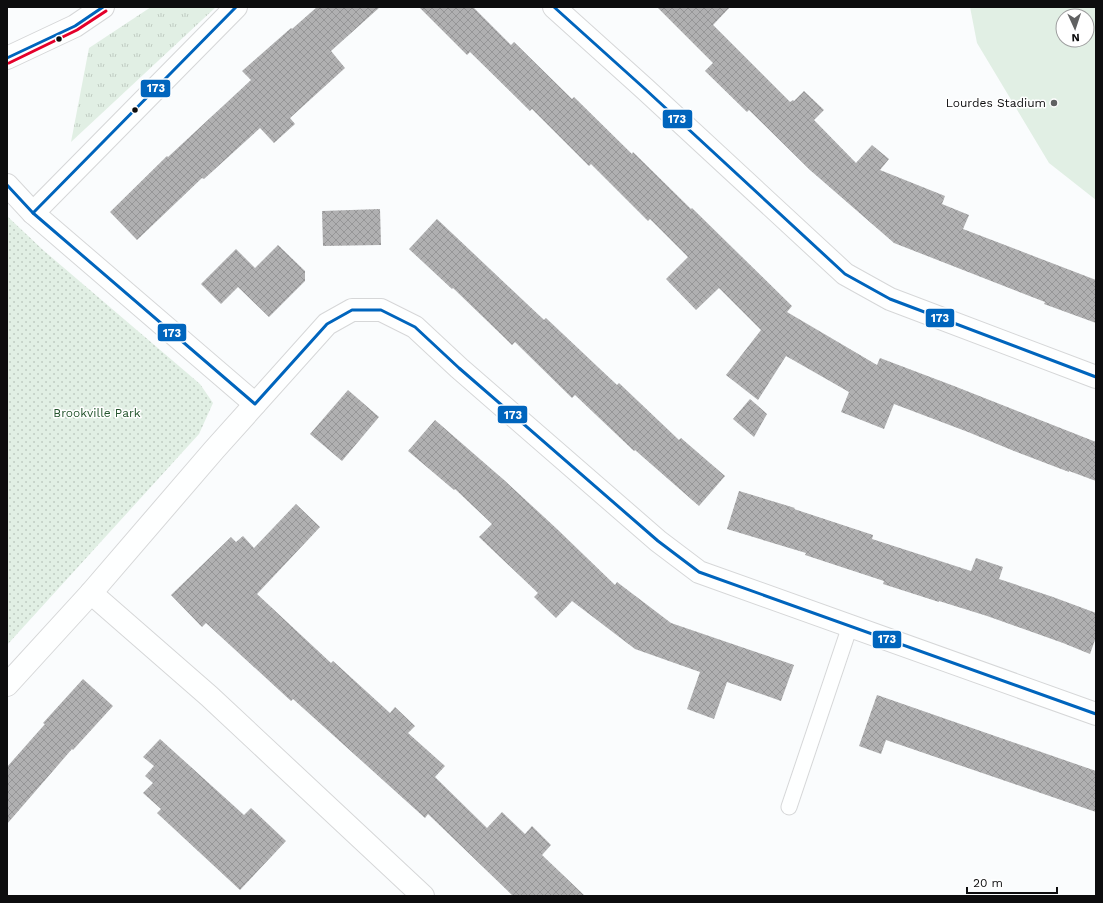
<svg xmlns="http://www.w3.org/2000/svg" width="1103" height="903" font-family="'Work Sans',sans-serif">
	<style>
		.grass { fill: url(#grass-tufts) }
		.park { fill: url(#park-dots) }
		.pitch { fill: #e1efe4; fill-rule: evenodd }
		.building { fill: url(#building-cross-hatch) }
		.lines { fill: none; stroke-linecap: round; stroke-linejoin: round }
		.lane-casing { stroke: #d6d7d8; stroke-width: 17 }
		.street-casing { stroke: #d6d7d8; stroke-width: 24 }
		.secondary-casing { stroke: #d6d7d8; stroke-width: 24 }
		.lane { stroke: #feffff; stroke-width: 15 }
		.street { stroke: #feffff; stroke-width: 22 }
		.secondary { stroke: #feffff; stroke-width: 22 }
		.bus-1-casing { stroke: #fff; stroke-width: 6 }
		.bus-2-casing { stroke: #fff; stroke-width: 6 }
		.bus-1 { stroke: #0065bd; stroke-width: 3 }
		.bus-2 { stroke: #e4002b; stroke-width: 3 }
		.bus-dot { fill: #0d0d0e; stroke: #fff; stroke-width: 1.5 }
		.poi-dot { fill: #606162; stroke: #fff; stroke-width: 1.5 }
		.labels { text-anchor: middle; stroke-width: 3; stroke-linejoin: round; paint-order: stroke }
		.poi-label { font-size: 12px; fill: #0d0d0e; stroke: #fff; text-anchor: end }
		.park-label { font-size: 12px; fill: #24542d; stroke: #fff }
		.line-badge { stroke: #fff; stroke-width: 1.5 }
		.badge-label { font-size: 11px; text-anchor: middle; font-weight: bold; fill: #fff }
	</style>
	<defs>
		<pattern id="grass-tufts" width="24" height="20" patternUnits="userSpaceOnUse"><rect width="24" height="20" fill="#e1efe4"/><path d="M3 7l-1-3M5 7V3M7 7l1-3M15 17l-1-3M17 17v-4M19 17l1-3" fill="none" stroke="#c0ccc2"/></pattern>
		<pattern id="park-dots" width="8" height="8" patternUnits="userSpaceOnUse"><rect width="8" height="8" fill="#e1efe4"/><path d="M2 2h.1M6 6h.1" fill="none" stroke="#c0ccc2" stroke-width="1.8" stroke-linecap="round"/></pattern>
		<pattern id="building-cross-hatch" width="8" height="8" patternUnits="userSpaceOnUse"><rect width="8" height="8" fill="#b0b0b1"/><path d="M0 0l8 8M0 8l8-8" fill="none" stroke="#969697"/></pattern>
	</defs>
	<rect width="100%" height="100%" fill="#fafcfd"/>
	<path class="grass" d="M151,7H216L71,142L89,48Z"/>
	<path class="park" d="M7,216L43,250L200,384L213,403L199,434L7,645Z"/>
	<path class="pitch" d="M970,7H1096V200L1049,163L977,43ZM1063,16H1087V40H1063Z"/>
	<g class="building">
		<path d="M317,7H380L331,51L345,68L290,118L295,124L274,143L260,128L204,179L202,178L137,240L110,212L167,156L168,157L251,80L242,71L291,28L292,29Z"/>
		<path d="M419,7H473L511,45L514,42L572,99L574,97L632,154L633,152L691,209L692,208L792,306L787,312L877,365L880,358L954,386L1096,442V481L1069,471V472L1014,451L968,432L894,404L884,429L841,412L849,392L786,356L758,400L726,375L761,330L719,288L696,310L666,279L688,257L650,219L648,221L591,164L589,166L532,109L530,111L470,52L467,55Z"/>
		<path d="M657,7H730L713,25L790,102L793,100L794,101L804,91L824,110L814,120L856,163L872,145L889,159L880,170L945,196L942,204L969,215L963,229L1096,280V323L1044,304L1045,302L894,243L810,170L749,110L747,112L705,71L713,63Z"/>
		<path d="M380,209L381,245L323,246L322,211Z"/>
		<path d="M437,219L544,320L546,318L617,385L619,383L679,440L681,438L725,476L699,506L635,450L634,451L575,395L572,398L515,342L512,345L453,288L452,289L409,249Z"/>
		<path d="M278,245L305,271V281L269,317L238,287L221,304L201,284L236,249L255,268Z"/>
		<path d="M348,390L379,417L342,461L310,434Z"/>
		<path d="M750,399L767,414L754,437L733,419Z"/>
		<path d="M435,420L504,480L557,529L615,585L617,582L671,623L794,665L781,701L727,682L714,719L687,709L700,672L635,649L572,601L556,618L534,597L538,593L479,537L492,524L455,489L454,490L408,451Z"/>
		<path d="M739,491L795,508L794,509L873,535L872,539L971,571L976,558L1003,567L999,579L1053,597L1096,613V637L1090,654L1063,643L987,616L939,601V602L883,584L884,581L805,555L806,553L727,529Z"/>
		<path d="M296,504L320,527L257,594L331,663L333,661L390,713L395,707L415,726L408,733L445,766L435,777L487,828L502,812L525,834L532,826L551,845L542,855L585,896H513L428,814L425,818L293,699L291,701L206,623L202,627L171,595L231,537L236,542L243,536L254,548Z"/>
		<path d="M83,679L113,706L73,750L72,749L7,824V767L45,724L43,723Z"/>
		<path d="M877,695L1096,771V812L886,740L881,754L859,746Z"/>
		<path d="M160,739L244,815L251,808L286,841L240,890L157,813L161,809L143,793L153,783L145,776L154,766L143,757Z"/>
	</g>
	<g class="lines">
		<defs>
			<path id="lane" d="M789,807L850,626"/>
			<g id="street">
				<path d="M554,7L645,89L845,274L890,299L1096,377"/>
				<path d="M7,185L33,213L255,404"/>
				<path d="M33,213L236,7"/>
				<path d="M91,593L209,696L423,896"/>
				<path d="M7,685L91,593L214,450L327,324L352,310H381L415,327L459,368L658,541L699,572L1096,714"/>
			</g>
			<path id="secondary" d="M7,58L75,26L103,7"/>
		</defs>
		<use href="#lane" class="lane-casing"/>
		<use href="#street" class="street-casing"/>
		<use href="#secondary" class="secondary-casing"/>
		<use href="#lane" class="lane"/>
		<use href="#street" class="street"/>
		<use href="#secondary" class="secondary"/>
		<defs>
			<g id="bus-1">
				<path d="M554,7L645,89L845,274L890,299L1096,377"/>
				<path d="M7,58L75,26L103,7"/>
				<path d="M7,185L33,213L255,404L327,324L352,310H381L415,327L459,368L658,541L699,572L1096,714"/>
				<path d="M33,213L236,7"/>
			</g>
			<path id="bus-2" d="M9,63L77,30L106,11"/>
		</defs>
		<use href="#bus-1" class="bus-1-casing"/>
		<use href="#bus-2" class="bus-2-casing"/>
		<use href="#bus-1" class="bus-1"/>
		<use href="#bus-2" class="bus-2"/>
	</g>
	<g class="bus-dot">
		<circle cx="59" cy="39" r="3.5"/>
		<circle cx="135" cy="110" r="3.5"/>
	</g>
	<circle class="poi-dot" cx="1054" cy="103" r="4"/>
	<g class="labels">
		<g class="poi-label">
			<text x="1046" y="107">Lourdes Stadium</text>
		</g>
		<g class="park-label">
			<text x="97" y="417">Brookville Park</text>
		</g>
	</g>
	<g class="line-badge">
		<rect x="140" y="79" width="31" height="19" rx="4" fill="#0065bd"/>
		<rect x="662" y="109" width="31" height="20" rx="4" fill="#0065bd"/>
		<rect x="925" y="308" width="30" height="20" rx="4" fill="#0065bd"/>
		<rect x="157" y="323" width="30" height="19" rx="4" fill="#0065bd"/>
		<rect x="497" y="405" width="31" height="19" rx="4" fill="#0065bd"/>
		<rect x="872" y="630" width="30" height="19" rx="4" fill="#0065bd"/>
	</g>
	<g class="badge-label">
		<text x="156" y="92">173</text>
		<text x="677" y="123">173</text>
		<text x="940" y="322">173</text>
		<text x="172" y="337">173</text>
		<text x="513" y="419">173</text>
		<text x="887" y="643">173</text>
	</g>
	<rect width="1103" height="903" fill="none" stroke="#0d0d0e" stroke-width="16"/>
	<g transform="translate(1075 28) rotate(177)"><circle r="19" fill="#ffffff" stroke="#9e9e9f"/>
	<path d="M0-3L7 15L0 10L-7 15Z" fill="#606162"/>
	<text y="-6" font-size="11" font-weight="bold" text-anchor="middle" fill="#0d0d0e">N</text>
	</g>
	<path d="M967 887v6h90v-6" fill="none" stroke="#0d0d0e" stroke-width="2"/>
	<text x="973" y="887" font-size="12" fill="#0d0d0e" stroke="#ffffff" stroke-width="3" paint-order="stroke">20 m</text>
</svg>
